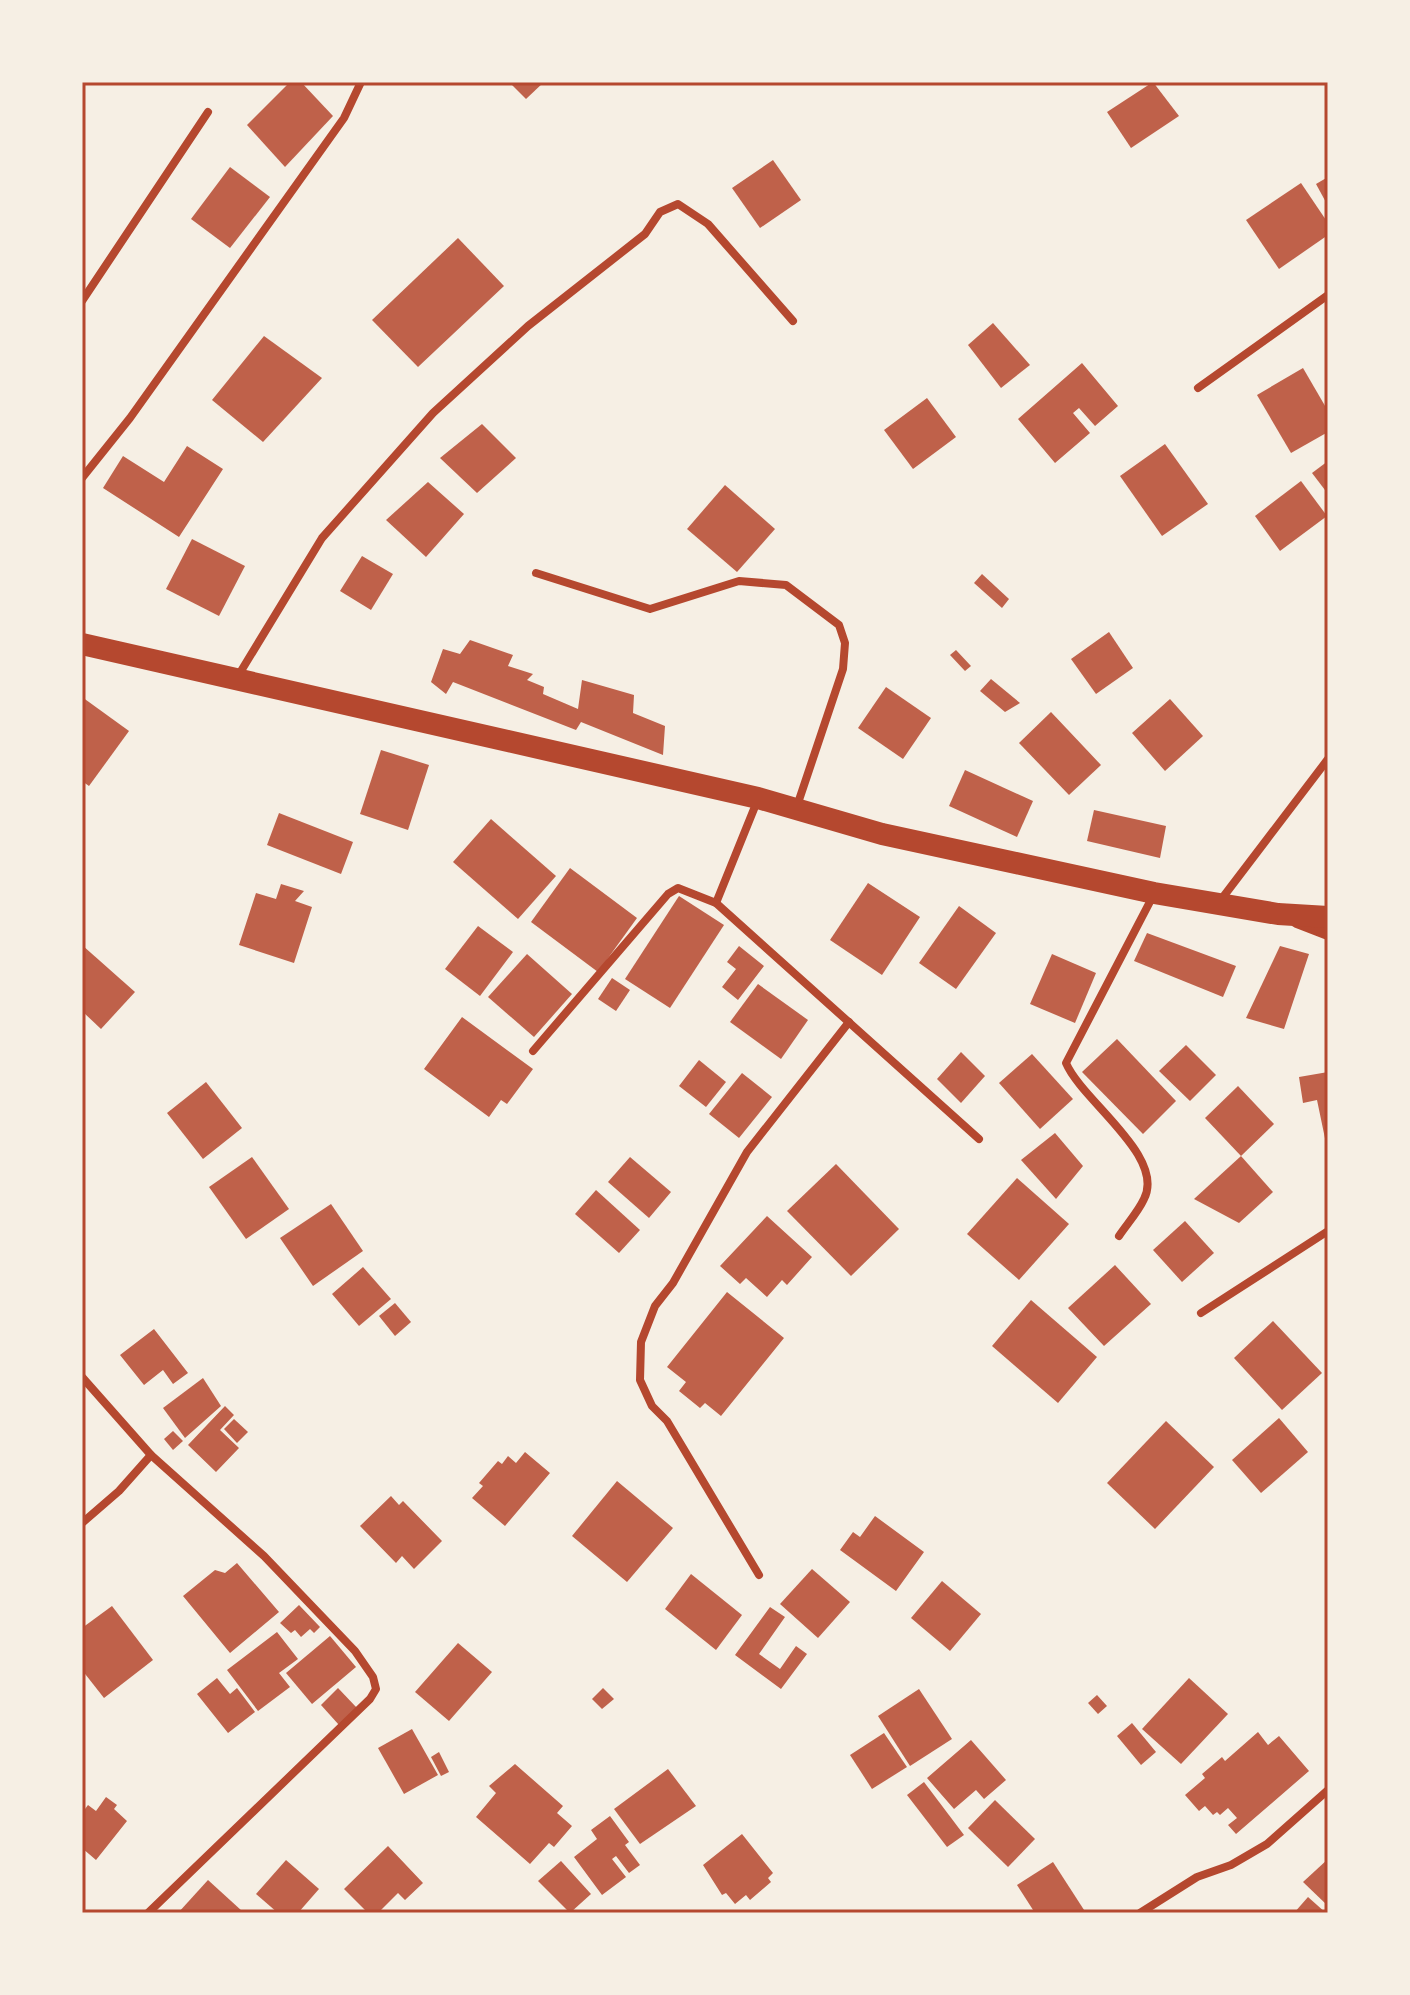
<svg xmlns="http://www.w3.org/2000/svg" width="1410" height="1995" font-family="'Titillium Web',sans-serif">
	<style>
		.building { fill: #bf614a }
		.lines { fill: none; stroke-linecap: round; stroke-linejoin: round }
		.minor { stroke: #b5482f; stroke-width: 8 }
		.tertiary { stroke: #b5482f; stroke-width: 14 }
		.trunk { stroke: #b5482f; stroke-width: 22 }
		.neatline { fill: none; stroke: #b5482f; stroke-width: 3 }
	</style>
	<rect width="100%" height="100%" fill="#f6efe4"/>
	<g class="building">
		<path d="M290,82H301L333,116L285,167L247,125Z"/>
		<path d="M509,82H544L526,99Z"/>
		<path d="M1153,82L1179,116L1131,148L1107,112Z"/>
		<path d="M773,160L801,200L760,228L732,188Z"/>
		<path d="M230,167L270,197L230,248L191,219Z"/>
		<path d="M1328,177V206L1316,184Z"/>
		<path d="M1301,183L1328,223V235L1279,269L1246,220Z"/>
		<path d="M458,238L504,286L418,367L372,320Z"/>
		<path d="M993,323L1030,365L1001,388L968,345Z"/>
		<path d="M264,336L322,378L263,442L212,400Z"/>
		<path d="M1082,363L1118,406L1095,426L1079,408L1073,413L1090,433L1055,463L1018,419Z"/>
		<path d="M1303,368L1328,411V432L1291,453L1257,395Z"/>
		<path d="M927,398L956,437L913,469L884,430Z"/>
		<path d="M482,424L516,458L477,493L440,458Z"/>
		<path d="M1165,444L1208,504L1162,536L1120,476Z"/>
		<path d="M187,446L223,469L179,537L103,488L123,456L164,482Z"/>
		<path d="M1328,461V494L1312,473Z"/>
		<path d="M1301,481L1327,516L1280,551L1255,516Z"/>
		<path d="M428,482L464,514L426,557L386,520Z"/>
		<path d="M725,485L775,529L737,572L687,529Z"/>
		<path d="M192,539L245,566L219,616L166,589Z"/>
		<path d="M362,556L393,574L371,610L340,591Z"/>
		<path d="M982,574L1009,599L1002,608L974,583Z"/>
		<path d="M1109,632L1133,668L1096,694L1071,659Z"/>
		<path d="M470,640L513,655L508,666L533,674L527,680L544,687L543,694L578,709L582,680L634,695L633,713L665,726L663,755L581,722L576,730L453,682L446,694L431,682L443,649L460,654Z"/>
		<path d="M956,650L971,666L965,671L950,655Z"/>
		<path d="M991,679L1020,703L1005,712L980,691Z"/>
		<path d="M886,687L931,718L903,759L858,728Z"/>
		<path d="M82,697L129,731L89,786L82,781Z"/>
		<path d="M1170,699L1203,736L1165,771L1132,733Z"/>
		<path d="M1051,712L1101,765L1069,795L1019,743Z"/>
		<path d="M381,750L429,765L408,830L360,814Z"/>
		<path d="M965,770L1033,801L1017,837L949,806Z"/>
		<path d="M1094,810L1166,826L1160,858L1087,841Z"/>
		<path d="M279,813L353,842L341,874L267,845Z"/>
		<path d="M491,819L556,876L518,919L453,862Z"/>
		<path d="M570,868L637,918L598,972L531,922Z"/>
		<path d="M868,883L920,917L882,975L830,940Z"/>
		<path d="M281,884L304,891L295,901L312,907L294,963L239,945L256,893L276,899Z"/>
		<path d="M679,896L724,925L670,1008L625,979Z"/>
		<path d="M959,906L996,933L956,989L919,963Z"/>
		<path d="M478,926L513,952L480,996L445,969Z"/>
		<path d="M1147,933L1236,966L1223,997L1134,961Z"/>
		<path d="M82,945L135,992L101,1029L82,1011Z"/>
		<path d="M739,946L764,966L738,1000L722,987L736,969L727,962Z"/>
		<path d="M1280,946L1309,954L1284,1029L1246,1018Z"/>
		<path d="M527,954L572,994L534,1037L488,997Z"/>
		<path d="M1052,954L1096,973L1075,1023L1030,1004Z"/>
		<path d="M612,978L630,990L616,1011L598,999Z"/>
		<path d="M758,984L808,1020L781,1059L730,1022Z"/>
		<path d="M462,1017L533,1069L507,1104L501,1100L489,1117L424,1069Z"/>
		<path d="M1117,1039L1176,1101L1143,1134L1082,1072Z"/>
		<path d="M1186,1045L1216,1075L1190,1101L1159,1071Z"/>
		<path d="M961,1052L985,1076L961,1103L937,1079Z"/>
		<path d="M1032,1054L1073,1099L1040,1129L999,1083Z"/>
		<path d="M699,1060L726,1082L706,1107L679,1086Z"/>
		<path d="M1328,1072V1148H1327L1317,1100L1303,1103L1299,1077Z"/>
		<path d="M742,1073L772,1097L739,1138L709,1114Z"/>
		<path d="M206,1082L242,1128L203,1159L167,1113Z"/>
		<path d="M1238,1086L1274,1124L1241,1156L1205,1118Z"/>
		<path d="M1055,1133L1083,1166L1056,1199L1021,1160Z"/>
		<path d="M1241,1156L1273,1192L1239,1223L1194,1199Z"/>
		<path d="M252,1157L289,1209L246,1239L209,1187Z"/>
		<path d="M630,1157L671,1192L649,1218L608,1182Z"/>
		<path d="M836,1164L899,1229L851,1276L787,1211Z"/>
		<path d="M1017,1178L1069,1224L1019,1280L967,1234Z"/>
		<path d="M596,1190L640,1230L619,1253L575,1214Z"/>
		<path d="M331,1204L363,1251L313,1286L280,1238Z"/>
		<path d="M767,1216L812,1257L787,1285L782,1280L767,1297L746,1278L740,1284L720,1266Z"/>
		<path d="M1185,1221L1214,1253L1182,1282L1153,1250Z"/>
		<path d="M1115,1265L1151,1304L1104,1346L1068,1308Z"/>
		<path d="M363,1267L391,1299L359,1326L332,1294Z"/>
		<path d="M727,1292L784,1338L721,1416L705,1403L700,1408L679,1391L686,1382L667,1367Z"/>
		<path d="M1031,1300L1097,1357L1058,1403L992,1346Z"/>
		<path d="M395,1303L411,1322L395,1336L379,1316Z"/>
		<path d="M1273,1321L1322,1373L1282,1410L1234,1358Z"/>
		<path d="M154,1329L188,1373L173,1384L163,1370L144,1385L120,1355Z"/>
		<path d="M203,1378L221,1406L185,1438L163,1408Z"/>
		<path d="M225,1406L234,1415L220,1430L239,1448L216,1472L188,1445Z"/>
		<path d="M1279,1418L1308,1452L1261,1493L1232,1460Z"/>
		<path d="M234,1419L248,1432L237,1443L224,1429Z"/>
		<path d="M1166,1421L1214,1467L1155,1529L1107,1483Z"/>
		<path d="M173,1431L183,1441L173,1450L164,1439Z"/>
		<path d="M525,1452L550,1473L505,1526L472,1498L483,1486L479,1483L498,1461L502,1464L508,1456L516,1463Z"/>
		<path d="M617,1481L673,1528L627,1582L572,1536Z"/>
		<path d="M391,1496L399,1505L403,1501L442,1541L414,1569L402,1556L396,1563L360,1526Z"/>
		<path d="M875,1516L924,1552L896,1591L840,1550L853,1532L860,1537Z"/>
		<path d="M237,1563L279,1612L230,1653L183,1596L215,1570L225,1573Z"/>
		<path d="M812,1569L850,1602L818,1638L780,1604Z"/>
		<path d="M691,1574L742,1615L716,1650L665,1609Z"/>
		<path d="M942,1581L981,1614L950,1651L911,1618Z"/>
		<path d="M299,1605L320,1627L314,1633L310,1629L301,1637L295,1630L291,1633L280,1623Z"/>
		<path d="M112,1606L153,1660L104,1698L82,1670V1628Z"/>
		<path d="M770,1607L785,1617L759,1654L780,1669L796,1646L807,1654L781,1689L735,1655Z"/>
		<path d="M277,1632L298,1659L279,1673L290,1687L258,1711L227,1670Z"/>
		<path d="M330,1636L356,1667L312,1704L286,1673Z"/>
		<path d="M458,1643L492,1672L449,1721L415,1692Z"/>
		<path d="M217,1678L230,1694L237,1688L255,1712L228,1733L197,1694Z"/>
		<path d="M1189,1678L1228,1714L1181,1764L1142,1729Z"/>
		<path d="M338,1688L357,1708L339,1725L321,1705Z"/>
		<path d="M603,1688L614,1699L602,1709L592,1699Z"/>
		<path d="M919,1689L952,1739L910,1766L878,1716Z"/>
		<path d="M1097,1695L1107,1706L1098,1714L1088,1703Z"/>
		<path d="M1132,1723L1156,1752L1141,1765L1117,1736Z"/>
		<path d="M412,1729L438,1775L404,1794L378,1748Z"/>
		<path d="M1258,1732L1268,1745L1279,1736L1309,1771L1236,1834L1228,1825L1237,1818L1228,1808L1220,1815L1217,1812L1213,1815L1205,1806L1199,1811L1185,1795L1205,1778L1202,1774L1222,1757L1225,1761Z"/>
		<path d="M884,1733L907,1767L872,1789L850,1755Z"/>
		<path d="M971,1740L1006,1780L984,1799L976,1790L954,1809L927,1778Z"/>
		<path d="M439,1752L449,1772L441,1776L431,1757Z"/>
		<path d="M515,1764L563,1806L557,1813L572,1826L554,1847L549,1843L530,1864L476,1817L496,1793L489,1786Z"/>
		<path d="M668,1769L696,1806L640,1844L614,1809Z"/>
		<path d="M924,1782L964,1835L947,1847L907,1795Z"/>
		<path d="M106,1797L117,1805L114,1809L127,1821L96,1860L82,1848V1813L88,1805L96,1811Z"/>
		<path d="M995,1800L1035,1839L1008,1867L968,1828Z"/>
		<path d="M610,1816L629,1842L625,1845L640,1865L629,1873L616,1856L612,1859L626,1877L602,1895L574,1857L597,1839L591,1830Z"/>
		<path d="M742,1834L773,1873L768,1878L771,1882L750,1900L746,1895L735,1904L726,1893L722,1895L703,1865Z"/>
		<path d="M388,1846L423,1883L405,1900L398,1893L378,1913H368L344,1889Z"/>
		<path d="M1328,1859V1906L1303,1882Z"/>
		<path d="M286,1860L319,1889L298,1913H278L256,1894Z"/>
		<path d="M561,1861L591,1894L570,1913L538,1881Z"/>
		<path d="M1053,1862L1086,1913H1035L1017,1885Z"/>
		<path d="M208,1880L242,1911L240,1913H178Z"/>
		<path d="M1308,1897L1326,1913H1294Z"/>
	</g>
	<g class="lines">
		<g class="minor">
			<path d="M82,301L208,112"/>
			<path d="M1198,388L1328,295"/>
			<path d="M82,478L130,418L344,118L361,82"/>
			<path d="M536,573L650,609L739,581L786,585L839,625L845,643L843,669L796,809"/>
			<path d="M238,676L322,538L433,413L528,326L645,234L660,212L678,204L708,224L793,321"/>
			<path d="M1220,901L1328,759"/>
			<path d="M716,903L758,799"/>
			<path d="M533,1051L668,894L678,888L716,903L979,1139"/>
			<path d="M1119,1236C1127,1224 1138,1212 1144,1199C1166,1156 1082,1101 1066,1063L1154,894"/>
			<path d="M1201,1313L1328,1231"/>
			<path d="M82,1377L151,1455L264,1556L355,1651L373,1677L376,1689L370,1699L148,1913"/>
			<path d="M82,1523L119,1491L151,1455"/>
			<path d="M759,1575L667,1421L652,1406L640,1380L641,1342L655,1306L673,1283L747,1152L849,1022"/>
			<path d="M1140,1913L1197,1877L1231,1865L1267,1844L1328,1790"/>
		</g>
		<path class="tertiary" d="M1297,921L1328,933"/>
		<path class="trunk" d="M82,644L758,798L882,834L1154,893L1278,914L1328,917"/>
	</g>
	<rect width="1410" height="1995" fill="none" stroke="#f6efe4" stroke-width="168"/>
	<rect x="84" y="84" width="1242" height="1827" class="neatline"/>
</svg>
